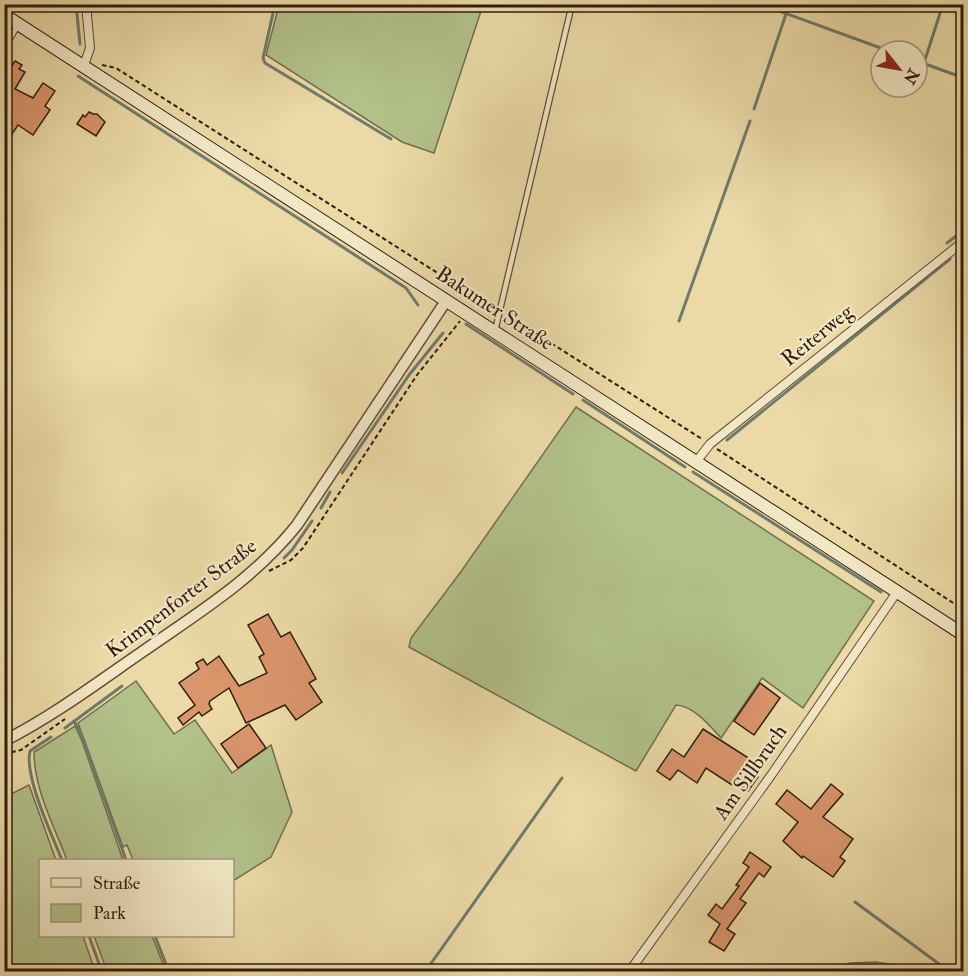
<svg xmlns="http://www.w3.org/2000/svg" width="968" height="976" font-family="'IM FELL Double Pica',serif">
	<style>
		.green { fill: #b2c18a; stroke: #716f4d; stroke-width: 1.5 }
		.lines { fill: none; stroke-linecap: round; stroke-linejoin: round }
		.stream { stroke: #6e7b6d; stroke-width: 3 }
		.building { fill: #da956b; stroke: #301d10; stroke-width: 1.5 }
		.service-casing { stroke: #5f4c36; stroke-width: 7 }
		.minor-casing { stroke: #5f4c36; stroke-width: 10 }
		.tertiary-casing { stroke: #5f4c36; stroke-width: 13 }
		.secondary-casing { stroke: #301d10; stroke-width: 14 }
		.path { stroke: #301d10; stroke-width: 2; stroke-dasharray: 4.5 3; stroke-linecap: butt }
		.service { stroke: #f2e7c5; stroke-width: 4.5 }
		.minor { stroke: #f2e7c5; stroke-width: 8 }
		.tertiary { stroke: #f2e7c5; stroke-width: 10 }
		.secondary { stroke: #f2e7c5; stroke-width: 12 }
		.labels { text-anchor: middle; stroke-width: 4.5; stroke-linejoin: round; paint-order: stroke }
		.street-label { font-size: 21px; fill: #301d10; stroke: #f2e7c5 }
	</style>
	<rect width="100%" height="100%" fill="#ebdaa6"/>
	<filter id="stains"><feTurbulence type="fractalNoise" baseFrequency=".00333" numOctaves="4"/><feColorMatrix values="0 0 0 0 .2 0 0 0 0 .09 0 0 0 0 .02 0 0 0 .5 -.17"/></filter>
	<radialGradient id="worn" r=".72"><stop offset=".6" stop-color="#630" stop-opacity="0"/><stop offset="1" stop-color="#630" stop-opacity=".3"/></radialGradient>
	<g class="green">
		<path d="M279,5H483L434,153L402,142L266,55Z"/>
		<path d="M576,407L874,601L803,708L762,678L721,738C710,726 694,706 676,705L636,771L409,647L411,638L460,573Z"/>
		<path d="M136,681L174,734L195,720L232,773L271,745L292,812L271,857L233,881L232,860H133L127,845L123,847L78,723Z"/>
		<path d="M75,726L82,741L123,860H67C54,826 34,789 34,752Z"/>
		<path d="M29,785L56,860H40V936H83L95,971H5V797Z"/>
		<path d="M94,936H152L166,971H107Z"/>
		<path d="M876,962L903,966L920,971H821L850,963Z"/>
	</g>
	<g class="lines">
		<g class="stream">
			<path d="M76,4L80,44"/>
			<path d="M275,4L263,58L265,63L391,139"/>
			<path d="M760,4L889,51"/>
			<path d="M917,61L964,78"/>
			<path d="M924,63L943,4"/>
			<path d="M78,76L406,288L418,305"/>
			<path d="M754,109L786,14"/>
			<path d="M947,243L964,230"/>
			<path d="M679,321L750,121"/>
			<path d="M466,324L573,394"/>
			<path d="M583,400L685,467"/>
			<path d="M727,440L950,259"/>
			<path d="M693,472L881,592"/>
			<path d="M342,473L409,375L443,333"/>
			<path d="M321,508L330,492"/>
			<path d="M284,558L292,550L312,521"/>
			<path d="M74,721L84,741L126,860"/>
			<path d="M65,728L122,686"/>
			<path d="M51,737L30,751C24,776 52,835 62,860"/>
			<path d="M855,902L950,972"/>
			<path d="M89,936L102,972"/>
			<path d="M155,936L169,972"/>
			<path d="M425,972L562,778"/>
		</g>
	</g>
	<g class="building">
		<path d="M15,61L22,65L19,69L25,72L15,89L33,98L43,83L55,91L45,106L50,110L33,135L18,125L4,146V78Z"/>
		<path d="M89,112L93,114H97L105,122L96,136L77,124L83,115L85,117Z"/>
		<path d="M268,614L281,637L290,632L316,679L309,683L322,702L296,720L285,705L246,723L229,688L210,701L209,704L212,709L202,716L199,712L183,725L178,718L195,705L179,683L199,669L196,663L203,659L207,665L219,656L239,686L267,673L259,657L264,654L248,625Z"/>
		<path d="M760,683L780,698L754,735L734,721Z"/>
		<path d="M249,724L266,748L238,768L221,744Z"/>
		<path d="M703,729L750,759L744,768L758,777L748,791L734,782L732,785L706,768L697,783L678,770L670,780L657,771L672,749L684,757Z"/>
		<path d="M831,784L843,794L823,817L853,839L840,857L845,861L833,877L803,856L802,858L783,841L798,822L776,804L787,790L811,809Z"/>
		<path d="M750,852L771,867L764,877L759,873L740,899L746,903L727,929L735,934L724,951L709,942L720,924L708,915L716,904L722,909L739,886L736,885L749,867L743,863Z"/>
	</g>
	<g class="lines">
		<defs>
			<g id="service">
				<path d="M4,48L17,27"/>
				<path d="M495,331L572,4"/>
			</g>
			<g id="minor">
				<path d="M84,65L90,48L86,4"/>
				<path d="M696,462L710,444L964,241"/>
				<path d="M629,972L772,774L897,592"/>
			</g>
			<path id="tertiary" d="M4,741C53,716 97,683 142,652C199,612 253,580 297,525L446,301"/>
			<path id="secondary" d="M4,15L964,635"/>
		</defs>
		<use href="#service" class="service-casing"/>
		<use href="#minor" class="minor-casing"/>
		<use href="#tertiary" class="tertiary-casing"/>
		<use href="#secondary" class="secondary-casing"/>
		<g class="path">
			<path d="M102,65L116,68L494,309"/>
			<path d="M506,317L543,338L702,439"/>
			<path d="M717,449L964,610"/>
			<path d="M269,571L291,560L303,548L417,375L460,321"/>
			<path d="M4,754L21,750L65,719"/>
		</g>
		<use href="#service" class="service"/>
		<use href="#minor" class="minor"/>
		<use href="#tertiary" class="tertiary"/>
		<use href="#secondary" class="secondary"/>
	</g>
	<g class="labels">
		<g class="street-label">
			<text transform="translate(495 308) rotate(33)" y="7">Bakumer Straße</text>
			<text transform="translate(817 335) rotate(-39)" y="7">Reiterweg</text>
			<text transform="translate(181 598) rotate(-37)" y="7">Krimpenforter Straße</text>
			<text transform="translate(750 772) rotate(-55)" y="7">Am Sillbruch</text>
		</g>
	</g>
	<rect width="968" height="976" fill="none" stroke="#ebdaa6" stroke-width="24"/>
	<rect x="6" y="6" width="956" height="964" fill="none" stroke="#301d10" stroke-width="3"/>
	<rect x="12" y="12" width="944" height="952" fill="none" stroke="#301d10" stroke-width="1.5"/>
	<rect x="39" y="859" width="195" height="78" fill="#f2e7c5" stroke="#a4967d" stroke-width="1.5"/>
	<rect x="51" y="878" width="30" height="9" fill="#f2e7c5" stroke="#a4967d" stroke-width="1.5"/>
	<text x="93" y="889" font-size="18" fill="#301d10">Straße</text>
	<rect x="51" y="904" width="30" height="18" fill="#b2c18a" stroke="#a4967d" stroke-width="1.5"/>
	<text x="93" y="919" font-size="18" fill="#301d10">Park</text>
	<g transform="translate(899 69) rotate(121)"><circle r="28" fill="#f2e7c5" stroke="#a4967d" stroke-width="1.5"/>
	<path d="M0-4.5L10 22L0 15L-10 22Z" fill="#8f2418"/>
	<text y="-9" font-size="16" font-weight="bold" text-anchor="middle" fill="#301d10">N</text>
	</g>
	<rect width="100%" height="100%" filter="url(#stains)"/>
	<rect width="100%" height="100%" fill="url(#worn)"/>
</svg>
